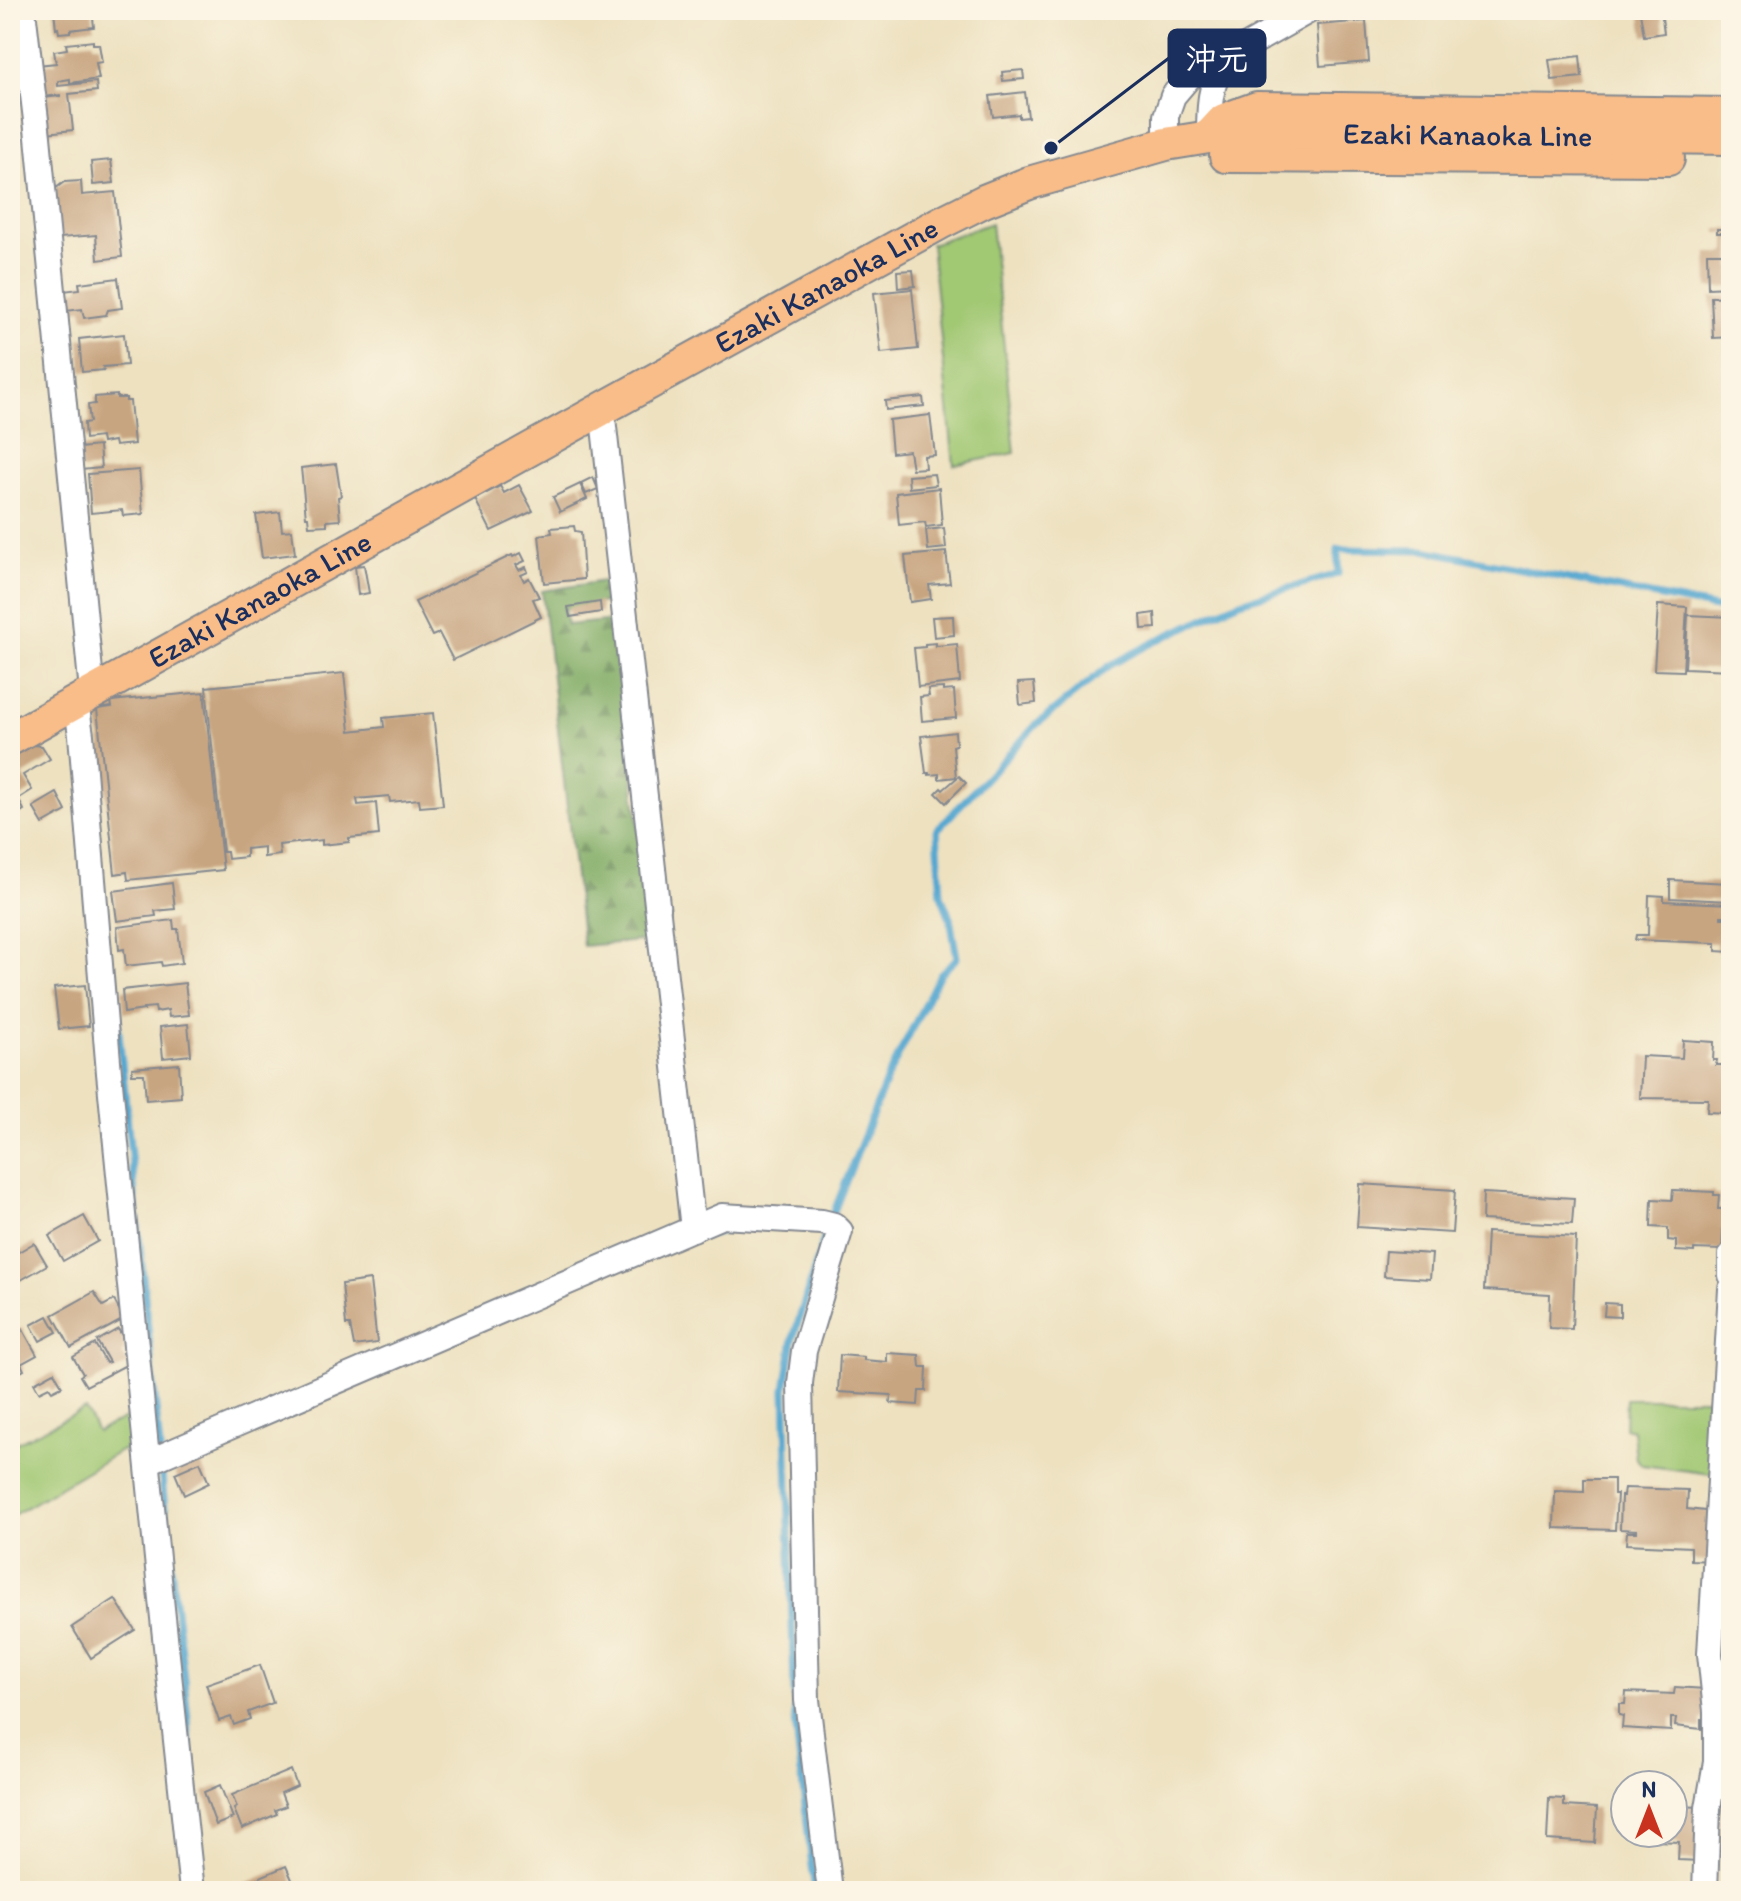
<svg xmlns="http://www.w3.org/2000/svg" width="1741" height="1901" font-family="Itim,'Klee One',sans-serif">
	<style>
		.grass { fill: #a1c873; stroke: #5e7c68; stroke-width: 2 }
		.forest { fill: url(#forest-firs); stroke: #4e6e62; stroke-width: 2 }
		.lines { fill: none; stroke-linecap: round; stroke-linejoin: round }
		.stream { stroke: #55a7d0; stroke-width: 7 }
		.building { fill: #c8a581 }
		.minor-casing { stroke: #84888f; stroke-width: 28 }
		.major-casing { stroke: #84888f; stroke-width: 36 }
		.minor { stroke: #fff; stroke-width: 24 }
		.major { stroke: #f8bd89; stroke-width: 32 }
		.labels { text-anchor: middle; stroke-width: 7; stroke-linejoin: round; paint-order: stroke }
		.street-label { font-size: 30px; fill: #1b2f5e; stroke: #fcf5e5 }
		.leader { fill: none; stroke: #1b2f5e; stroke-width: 3 }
		.callout-dot { fill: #1b2f5e; stroke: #fcf5e5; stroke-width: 3 }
		.callout { fill: #1b2f5e; stroke: #1b2f5e; stroke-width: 3 }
		.callout-label { font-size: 32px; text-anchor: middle; font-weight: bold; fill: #fff }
	</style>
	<defs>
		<pattern id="forest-firs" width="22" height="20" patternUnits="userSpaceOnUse" patternTransform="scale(2)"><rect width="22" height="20" fill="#80ac65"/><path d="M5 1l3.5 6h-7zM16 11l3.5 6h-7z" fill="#688c56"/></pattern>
	</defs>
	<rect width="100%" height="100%" fill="#fcf5e5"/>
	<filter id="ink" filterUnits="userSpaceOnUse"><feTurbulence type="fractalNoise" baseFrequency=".0125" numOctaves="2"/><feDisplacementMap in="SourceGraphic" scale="16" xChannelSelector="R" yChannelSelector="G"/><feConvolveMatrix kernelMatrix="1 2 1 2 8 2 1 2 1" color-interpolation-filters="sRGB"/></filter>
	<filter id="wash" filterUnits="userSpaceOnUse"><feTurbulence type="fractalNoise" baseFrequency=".006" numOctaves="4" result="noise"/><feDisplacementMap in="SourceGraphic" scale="32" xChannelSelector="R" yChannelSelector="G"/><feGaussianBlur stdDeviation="1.8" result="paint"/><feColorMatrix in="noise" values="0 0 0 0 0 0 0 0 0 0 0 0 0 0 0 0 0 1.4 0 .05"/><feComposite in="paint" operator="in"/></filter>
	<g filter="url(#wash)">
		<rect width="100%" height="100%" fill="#ede1c0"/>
		<g class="grass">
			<path d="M991,223L1015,453L954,465L931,244Z"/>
			<path d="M1626,1399H1716L1712,1474L1642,1465L1636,1459L1633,1430L1625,1428Z"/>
			<path d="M85,1409L97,1432L136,1413L140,1452L122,1450L10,1517V1446Z"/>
		</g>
		<path class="forest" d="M610,580L611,601L564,609L567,625L614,620L652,940L583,946L542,591Z"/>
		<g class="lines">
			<g class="stream">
				<path d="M113,973L160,1450"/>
				<path d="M704,1236L733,1228H739"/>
				<path d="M161,1462C168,1570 188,1677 192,1784"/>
				<path d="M815,1891L795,1719L785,1390L793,1339L825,1234L888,1076L940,974L957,958L950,918L941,895L937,830L1036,725L1109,666L1160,639L1240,602L1338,574V549L1424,550L1731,611"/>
			</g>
		</g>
		<g id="blocks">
			<g class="building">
				<path d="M54,10H92L94,27L70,30V32L59,33L58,28L56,29Z"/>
				<path d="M1656,10H1661L1664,33L1644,36L1640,12Z"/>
				<path d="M1366,21L1369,62L1320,66L1317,25Z"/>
				<path d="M93,41V44H99L102,62L96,63L99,79L70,83V79L58,81V86L96,82L97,91L69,94L73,130L46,133L42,98L60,96V95L42,97L38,65L56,63L54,51L67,49L66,44Z"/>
				<path d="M1580,56L1582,77L1552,80L1549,60Z"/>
				<path d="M1023,70L1024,79L1003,81L1002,72Z"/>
				<path d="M1025,92L1028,117L1019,118V114L993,117L990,96Z"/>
				<path d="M111,160L114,183L93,185L91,162Z"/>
				<path d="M81,181L82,195L115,192L122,257L98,260L96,235L60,238L55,189L64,182Z"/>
				<path d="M1717,229H1731V287L1708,288L1707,253H1726V233H1717Z"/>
				<path d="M913,270L915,286L898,288L897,271Z"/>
				<path d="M118,278L122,308L108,310L106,315L84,318L82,309L66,311L63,291L80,289L79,283Z"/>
				<path d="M912,289L918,349L881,353L874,293Z"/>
				<path d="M1731,296V337L1713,338L1711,297Z"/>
				<path d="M124,334L127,365L103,367L104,370L82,372L79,339Z"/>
				<path d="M117,395V398H126V401H130L134,444L115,446L114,441L102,443L101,437L85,439L84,423L90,422L88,405L95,404V397Z"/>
				<path d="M923,397L924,406L886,410L885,401Z"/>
				<path d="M930,415L935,455L924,456L925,468L912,469L909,451L892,453L889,420Z"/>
				<path d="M99,446L101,468L81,470L79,448Z"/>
				<path d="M336,464L341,496L338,497L340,520L327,521V525L309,526L308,517H306L301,468Z"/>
				<path d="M139,470L143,514L123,516L122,510L91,513L88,474Z"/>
				<path d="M934,474L936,485L909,488L908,476Z"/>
				<path d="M593,477L598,489L586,494L581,483Z"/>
				<path d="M580,484L587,499L560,512L553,497Z"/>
				<path d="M519,485L533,511L491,531L475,499L500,486L504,493Z"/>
				<path d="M939,488L942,525L926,527L925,522L899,525L896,493Z"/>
				<path d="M280,512L282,531L292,530L295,554L262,558L256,515Z"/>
				<path d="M574,526L575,531L581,532L584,579L544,583L539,535L552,533L551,528Z"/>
				<path d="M944,528L946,548L928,550L926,530Z"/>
				<path d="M946,552L950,583L929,585L931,599L910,602L905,556Z"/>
				<path d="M521,553L525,561L516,565L519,570L526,567L528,572L521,575L524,581L529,578L539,597L533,599L541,617L453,660L439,633L432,636L415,602L512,555L513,557Z"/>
				<path d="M364,565L369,593L358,595L355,566Z"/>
				<path d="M600,602L601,612L570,617L568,607Z"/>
				<path d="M1658,605L1687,607L1683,671L1654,670Z"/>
				<path d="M1155,613L1156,628L1142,629L1141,615Z"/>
				<path d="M1688,615L1731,617V670L1685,668Z"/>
				<path d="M953,616L954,635L934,637L932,617Z"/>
				<path d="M936,643V646L957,644L960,682L918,687L914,648L925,647V644Z"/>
				<path d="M344,673L350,731L384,727L383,718L433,713L443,805L420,807L419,799L390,802L389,796L357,799L358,805L376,803L379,835L349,838V842L322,845V840L279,845L280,855L264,857V847L246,849V857L228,859L227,852H223L206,687Z"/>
				<path d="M1034,682L1036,703L1020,705L1018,683Z"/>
				<path d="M943,688V691L954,690L956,718L922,721L920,697L929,696L928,689Z"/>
				<path d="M204,692L223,870L128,880L127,872L115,874L97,709L112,707L111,701Z"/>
				<path d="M955,732L956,745L953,746L956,777L939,779V774L929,775V773H926L921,736Z"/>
				<path d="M34,745L42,746L50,759L23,775L32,790L18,799L24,810L10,819V758Z"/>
				<path d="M959,776L966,783L946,803L936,793L941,788L943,790Z"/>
				<path d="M57,793L66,811L43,824L33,807Z"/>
				<path d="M1670,880L1729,883V901L1670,898Z"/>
				<path d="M172,883L175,909L155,911L156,916L117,921L113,891Z"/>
				<path d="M1649,895L1664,896V901L1731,904V916H1721V918H1731V952L1716,951V943L1635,940L1636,935H1648Z"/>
				<path d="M173,920L174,929H178L182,963L162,966L161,962L126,966L124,949L119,950L117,927Z"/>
				<path d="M185,983L189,1015L169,1017L168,1010L156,1012L155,1007L143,1008L144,1010L124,1013L122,990Z"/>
				<path d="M85,985L89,1026L59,1029L54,988Z"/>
				<path d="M188,1024L191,1055L163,1058L160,1027Z"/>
				<path d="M1683,1040L1714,1042L1713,1060H1717L1716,1065H1731L1728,1113L1707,1112L1708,1099L1640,1098L1642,1056L1682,1058Z"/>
				<path d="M179,1064L181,1097L146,1100L144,1074H132V1068Z"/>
				<path d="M1360,1184L1455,1190L1452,1233L1357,1227Z"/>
				<path d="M1673,1190L1714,1192V1195H1719L1718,1209H1724L1722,1250L1694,1249V1252L1676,1251V1241L1668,1240V1228L1651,1227L1652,1199L1672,1200Z"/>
				<path d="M1483,1193L1574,1198L1572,1224L1482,1220Z"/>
				<path d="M84,1216L98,1241L63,1261L49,1236Z"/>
				<path d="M1487,1232L1576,1237L1572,1329L1549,1328L1550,1294L1484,1290Z"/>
				<path d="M34,1243L47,1265L14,1284L10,1277V1257Z"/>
				<path d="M1386,1251L1432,1254L1430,1279L1384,1276Z"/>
				<path d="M370,1280L377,1343L354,1346L350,1325H346L342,1284Z"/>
				<path d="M94,1292L103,1306L114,1300L124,1319L71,1348L53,1315Z"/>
				<path d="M1605,1303L1620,1304V1317L1604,1316Z"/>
				<path d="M48,1316L57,1332L40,1341L31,1325Z"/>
				<path d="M22,1328L37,1355L21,1364L24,1370L12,1377L10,1374V1335Z"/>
				<path d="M118,1329L124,1339V1351L122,1353L128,1364L86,1386L80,1376L83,1374L73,1357L95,1344L106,1363L109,1362L97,1341Z"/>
				<path d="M887,1353L919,1355L920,1367H927L926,1391H919L918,1405L890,1403L891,1395L838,1392L840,1355L864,1357V1360L887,1362Z"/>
				<path d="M54,1372L62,1386L52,1391L49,1387L39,1392L34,1383Z"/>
				<path d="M200,1462L209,1483L184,1495L175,1473Z"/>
				<path d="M1584,1479H1614V1494H1617L1615,1530L1554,1528L1555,1491L1584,1492Z"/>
				<path d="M1624,1488L1688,1490L1687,1509L1714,1512L1712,1561L1691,1560V1547L1626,1544L1627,1532H1637V1530L1620,1529L1621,1496H1623Z"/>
				<path d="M115,1599L135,1630L91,1658L72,1627Z"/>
				<path d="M260,1665L273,1703L248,1712L250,1719L234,1725L231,1717L219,1721L206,1684Z"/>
				<path d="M1675,1687L1705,1689L1704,1719H1701V1729L1675,1726L1676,1718H1671V1731L1622,1728L1623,1716L1619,1715V1704H1625L1626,1692L1674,1694Z"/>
				<path d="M291,1770L297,1786L281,1793L286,1806L275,1810L277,1814L242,1829L234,1809L237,1807L232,1795Z"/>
				<path d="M220,1785L233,1818L216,1825L204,1792Z"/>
				<path d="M1723,1797L1731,1798V1851L1718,1850Z"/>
				<path d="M1549,1798L1564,1799V1806L1597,1808L1595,1843L1547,1840Z"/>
				<path d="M1673,1806L1703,1807L1700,1861L1678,1860L1679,1842L1633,1840L1632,1833H1673Z"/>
				<path d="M286,1866L297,1891H228Z"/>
			</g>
		</g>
	</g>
	<g filter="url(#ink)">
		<use href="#blocks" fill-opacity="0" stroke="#84888f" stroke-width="2"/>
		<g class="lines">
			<defs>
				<g id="minor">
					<path d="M23,10L38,137L92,692"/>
					<path d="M1209,137C1209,108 1209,83 1226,58"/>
					<path d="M1166,144V116L1173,96L1190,76L1226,58L1310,10"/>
					<path d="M602,409L693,1229"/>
					<path d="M76,702L81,735L109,1073L161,1599L192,1891"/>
					<path d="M1731,1255V1275"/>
					<path d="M148,1462L722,1216L822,1222L834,1225L840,1231L804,1351L800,1383L807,1700L830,1891"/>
					<path d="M1705,1891L1708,1808L1716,1762V1711L1710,1654L1731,1289"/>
				</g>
				<g id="major">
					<path d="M1211,134L1224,120L1257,108L1731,114"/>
					<path d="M1226,156L1668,159"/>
					<path id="s1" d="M10,739L602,409L940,223L984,201L1029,183L1166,144L1209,137L1293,133L1731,138"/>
				</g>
			</defs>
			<use href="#minor" class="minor-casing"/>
			<use href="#major" class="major-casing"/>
			<use href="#minor" class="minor"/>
			<use href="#major" class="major"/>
		</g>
	</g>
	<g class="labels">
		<g class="street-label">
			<text dy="10" stroke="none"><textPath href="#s1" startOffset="1606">Ezaki Kanaoka Line</textPath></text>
			<text dy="10" stroke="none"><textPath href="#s1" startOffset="934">Ezaki Kanaoka Line</textPath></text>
			<text dy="10" stroke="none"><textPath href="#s1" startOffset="286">Ezaki Kanaoka Line</textPath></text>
		</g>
	</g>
	<path class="leader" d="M1051 148L1169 58"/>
	<circle class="callout-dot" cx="1051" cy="148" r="8"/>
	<rect class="callout" x="1169" y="30" width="96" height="56" rx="8"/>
	<g class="callout-label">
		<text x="1217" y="70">沖元</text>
	</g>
	<rect width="1741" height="1901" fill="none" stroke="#fcf5e5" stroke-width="40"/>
	<g transform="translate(1649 1809)"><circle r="38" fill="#fcf5e5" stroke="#a2a6af" stroke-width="2"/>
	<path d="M0-6L14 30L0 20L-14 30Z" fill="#c8321e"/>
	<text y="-12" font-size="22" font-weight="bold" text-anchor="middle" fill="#1b2f5e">N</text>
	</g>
</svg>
